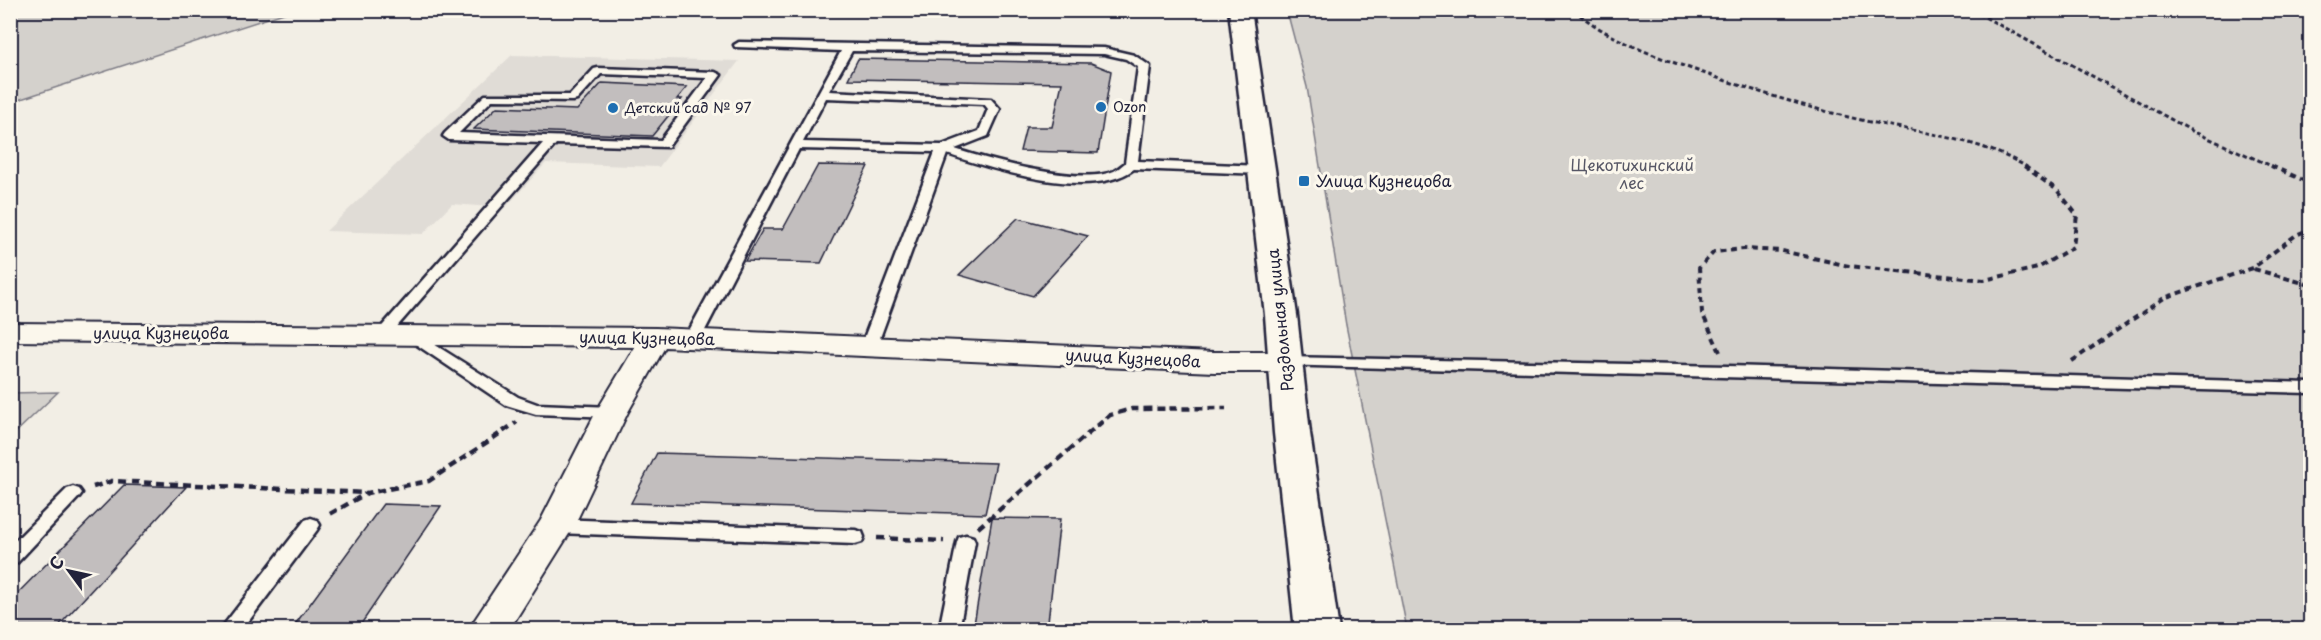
<svg xmlns="http://www.w3.org/2000/svg" width="2321" height="640" font-family="'Playpen Sans',sans-serif">
	<style>
		.built { fill: #e0dcd6 }
		.green { fill: #d4d1cc; stroke: #7b7a84; stroke-width: 1.5 }
		.building { fill: #c2bebe; stroke: #22223b; stroke-width: 1.5 }
		.lines { fill: none; stroke-linecap: round; stroke-linejoin: round }
		.service-casing { stroke: #22223b; stroke-width: 5 }
		.minor-casing { stroke: #22223b; stroke-width: 4 }
		.secondary-casing { stroke: #22223b; stroke-width: 5 }
		.path-far2 { stroke: #22223b; stroke-width: 3; stroke-dasharray: 4.5 3; stroke-linecap: butt }
		.path-far1 { stroke: #22223b; stroke-width: 4; stroke-dasharray: 6 4.5; stroke-linecap: butt }
		.path { stroke: #22223b; stroke-width: 4.5; stroke-dasharray: 8 5; stroke-linecap: butt }
		.service { fill: #fbf7ec; fill-rule: evenodd }
		.minor { fill: #fbf7ec; fill-rule: evenodd }
		.secondary { fill: #fbf7ec; fill-rule: evenodd }
		.poi-dot { fill: #1f6fb2; stroke: #fbf7ec; stroke-width: 2 }
		.labels { text-anchor: middle; stroke-width: 6; stroke-linejoin: round; paint-order: stroke }
		.far-poi-label { font-size: 14px; fill: #22223b; stroke: #fbf7ec; text-anchor: start }
		.park-label { font-size: 16px; fill: #575766; stroke: #fbf7ec }
		.poi-label { font-size: 16px; fill: #22223b; stroke: #fbf7ec; text-anchor: start }
		.street-label { font-size: 16px; fill: #22223b; stroke: #fbf7ec }
	</style>
	<rect width="100%" height="100%" fill="#f2eee5"/>
	<filter id="ink" filterUnits="userSpaceOnUse"><feTurbulence type="fractalNoise" baseFrequency=".0167" numOctaves="2"/><feDisplacementMap in="SourceGraphic" scale="12" xChannelSelector="R" yChannelSelector="G"/><feConvolveMatrix kernelMatrix="1 2 1 2 8 2 1 2 1" color-interpolation-filters="sRGB"/></filter>
	<g filter="url(#ink)">
		<path class="built" d="M512,55L739,61L659,167L546,163L505,208L452,204L423,234L326,231Z"/>
		<g class="green">
			<path d="M16,11V10L290,11L21,99L11,100V13Z"/>
			<path d="M1287,11H2310V629H1407L1346,325L1307,87Z"/>
			<path d="M58,392L11,437V393Z"/>
		</g>
		<g class="building">
			<path d="M858,59L1091,63L1111,71L1098,153L1020,151L1026,127H1052L1062,83L848,79Z"/>
			<path d="M602,83L687,87L677,99H682L652,136L474,129L497,107L577,110Z"/>
			<path d="M818,165L868,166L821,263L745,261L763,229H783Z"/>
			<path d="M1018,218L1088,236L1033,296L959,275Z"/>
			<path d="M657,453L996,463L985,514L631,503Z"/>
			<path d="M124,485L186,487L55,630H10V601Z"/>
			<path d="M383,504L441,506L357,630H291Z"/>
			<path d="M992,518L1060,519L1047,630H973Z"/>
		</g>
		<g class="lines">
			<defs>
				<g id="service">
					<path d="M739,42L1104,48L1134,55L1150,66L1138,161L1262,166L1268,170L1262,174L1134,169C1091,201 994,170 947,154L877,346L869,351L861,346L935,152L799,149L701,338L693,343L685,338L841,51L735,47L734,45ZM852,51L1104,54L1126,59L1138,67L1125,163C1121,166 1118,169 1114,171C1081,186 989,160 955,149L988,136L1000,109L991,99L829,91ZM826,98L984,104L988,109L979,131L942,145L803,142Z"/>
					<path d="M598,68L715,72L721,75L668,147L556,144L387,338H377L374,335L377,332L543,143L449,140L443,136L445,133L485,95H570L594,69ZM601,74L707,78L661,140L459,133L492,100L573,101L577,100Z"/>
					<path d="M413,331L518,397L537,404L612,407L620,412L612,417L536,414L506,405L408,339L405,336L408,333Z"/>
					<path d="M1284,357L1728,366L2310,383V393L1278,365L1276,362Z"/>
					<path d="M73,487L79,489L82,493L79,497L17,563L10,565V546L67,489Z"/>
					<path d="M311,518L317,520L320,525L317,530L242,630H220L305,520Z"/>
					<path d="M556,519L855,530L862,532L864,537L862,542L855,544L556,533L550,531L547,526L550,521Z"/>
					<path d="M966,535L973,537L975,542L959,630H939L957,542L959,537Z"/>
				</g>
				<path id="minor" d="M10,323L656,328L1214,352H1284L1295,355L1300,362L1295,369L1284,372H1214L665,347L628,412L574,526L509,630H468L541,520L596,412L635,347L10,341Z"/>
				<path id="secondary" d="M1229,10H1251L1297,315L1310,433L1339,630H1295L1274,433L1265,315Z"/>
			</defs>
			<use href="#service" class="service-casing"/>
			<use href="#minor" class="minor-casing"/>
			<use href="#secondary" class="secondary-casing"/>
			<g class="path-far2">
				<path d="M1574,10C1613,43 1661,58 1709,75C1761,93 1815,110 1870,122C1924,133 1979,139 2027,167"/>
				<path d="M1972,10L2194,132L2274,167"/>
			</g>
			<g class="path-far1">
				<path d="M2271,166L2310,183"/>
				<path d="M2254,269L2310,285"/>
				<path d="M1720,352L1702,313L1699,268L1714,252L1744,249L1782,251L1849,266L1984,280L2038,268L2073,247L2077,215L2057,190L2024,166"/>
				<path d="M2072,361L2164,298L2253,268L2296,235L2310,229"/>
			</g>
			<g class="path">
				<path d="M93,487L112,481L367,493"/>
				<path d="M330,514L367,493L429,481L517,422"/>
				<path d="M978,528L1110,415L1132,409L1226,408"/>
				<path d="M877,538L944,541"/>
			</g>
			<use href="#service" class="service"/>
			<use href="#minor" class="minor"/>
			<use href="#secondary" class="secondary"/>
		</g>
	</g>
	<g class="poi-dot">
		<circle cx="1101" cy="107" r="6"/>
		<circle cx="613" cy="108" r="6"/>
		<rect x="1298" y="175" width="12" height="12" rx="3"/>
	</g>
	<g class="labels">
		<g class="far-poi-label">
			<text x="1113" y="112">Ozon</text>
			<text x="625" y="113">Детский сад № 97</text>
		</g>
		<g class="park-label">
			<text x="1632" y="171">Щекотихинский<tspan x="1632" dy="18">лес</tspan></text>
		</g>
		<g class="poi-label">
			<text x="1316" y="187">Улица Кузнецова</text>
		</g>
		<g class="street-label">
			<text transform="translate(1280 320) rotate(-96)" y="6">Раздольная улица</text>
			<text x="161" y="339">улица Кузнецова</text>
			<text transform="translate(647 338) rotate(1)" y="6">улица Кузнецова</text>
			<text transform="translate(1133 358) rotate(3)" y="6">улица Кузнецова</text>
		</g>
	</g>
	<rect width="2321" height="640" fill="none" stroke="#fbf7ec" stroke-width="36"/>
	<rect x="18" y="18" width="2285" height="604" fill="none" stroke="#22223b" stroke-width="2" filter="url(#ink)"/>
	<g transform="translate(69 571) rotate(303)" stroke="#fbf7ec" stroke-width="4.5" paint-order="stroke">
	<path d="M0-4.5L10 22L0 15L-10 22Z" fill="#22223b"/>
	<text y="-9" font-size="16" font-weight="bold" text-anchor="middle" fill="#22223b">С</text>
	</g>
</svg>
